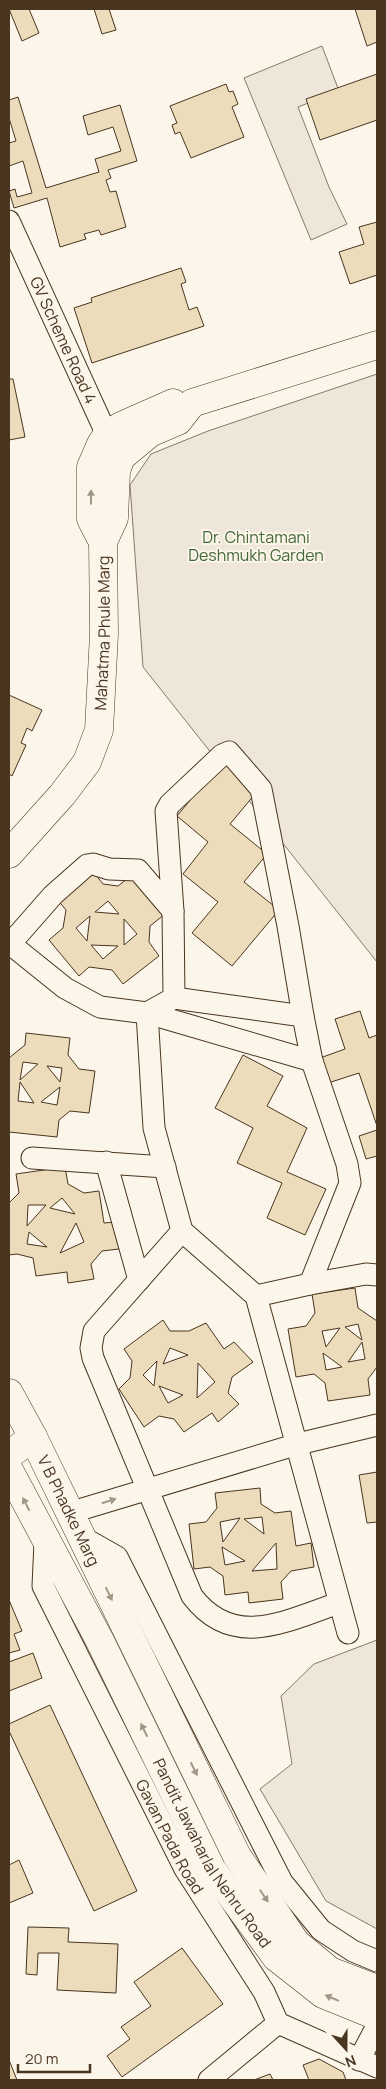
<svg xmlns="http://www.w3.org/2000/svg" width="386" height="2089" font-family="Manrope,sans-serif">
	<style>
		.green { fill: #ede6d9; stroke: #887966 }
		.building { fill: #ecdcbc; stroke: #4a3520; fill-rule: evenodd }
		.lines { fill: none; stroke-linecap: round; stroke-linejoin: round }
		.minor-casing { stroke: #4a3520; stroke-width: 23 }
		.tertiary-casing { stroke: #4a3520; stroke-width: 29 }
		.secondary-casing { stroke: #4a3520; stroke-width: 29 }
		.minor { stroke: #fbf6e9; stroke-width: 21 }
		.tertiary { stroke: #fbf6e9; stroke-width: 28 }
		.secondary { stroke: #fbf6e9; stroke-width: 28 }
		.oneway { fill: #a29684 }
		.labels { text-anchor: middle; stroke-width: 4; stroke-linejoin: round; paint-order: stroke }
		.street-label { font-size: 16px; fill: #4a3520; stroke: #fbf6e9 }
		.park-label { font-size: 16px; fill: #436837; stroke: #fbf6e9 }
	</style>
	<rect width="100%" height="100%" fill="#fbf6e9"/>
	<g class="green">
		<path d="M322,46L339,91L298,107L329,187L347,224L311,240L244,78Z"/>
		<path d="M377,374V962L143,667L130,485L151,454L208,431Z"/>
		<path d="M377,1640V1929L326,1901L260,1789L292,1764L281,1696L314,1664Z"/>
	</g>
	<g class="building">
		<path d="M9,9H29L39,33L22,41Z"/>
		<path d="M94,9H109L116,30L102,34Z"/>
		<path d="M355,9H377V42L367,46Z"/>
		<path d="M377,74V120L320,140L306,99Z"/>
		<path d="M226,84L229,92L233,91L238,104L232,107L244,137L191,158L180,132L175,134L172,125L177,123L170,106Z"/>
		<path d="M18,97L46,188L99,172L95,159L121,151L113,127L88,135L83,116L120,105L137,161L108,170L111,178L106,180L110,192L116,191L126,227L101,235L99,230L84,234L86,239L60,247L47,198L14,208L9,191L15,189L17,197L32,193L23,161L9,166V143L16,141L9,118V100Z"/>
		<path d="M377,222V275L350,284L339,252L364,244L359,227Z"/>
		<path d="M181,268L186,282L181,284L189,310L197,307L204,326L92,363L74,308L92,302L91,298Z"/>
		<path d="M9,379H13L25,437L9,440Z"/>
		<path d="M9,695L42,710L32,731L27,728L21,743L26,745L12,776L9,774Z"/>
		<path d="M224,759L260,788L230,824L267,854L244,882L279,910L232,966L192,933L218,902L183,874L208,842L177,816Z"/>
		<path d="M91,869L103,884L118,886L132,875L165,914L150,926L149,942L159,956L123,984L112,970L89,967L79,976L49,940L63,928L66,910L55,897ZM108,901L119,914L95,912ZM90,916L87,941L76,928ZM124,919L137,934L124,945ZM91,945L118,946L103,959Z"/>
		<path d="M360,1011L369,1038L377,1035V1126L359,1073L328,1083L320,1058L345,1049L335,1019Z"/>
		<path d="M26,1033L70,1038L68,1055L79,1069L95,1071L89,1113L70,1111L59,1120L57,1137L9,1132V1058L25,1045ZM23,1062L38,1064L20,1080ZM47,1066L62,1068L60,1082ZM20,1082L34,1103L18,1101ZM60,1087L57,1105L41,1102Z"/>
		<path d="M243,1055L283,1076L267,1106L307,1128L287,1172L326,1189L305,1235L267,1218L282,1183L237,1163L253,1128L215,1108Z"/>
		<path d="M377,1130V1156L366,1159L359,1136Z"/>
		<path d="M65,1167L68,1184L84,1193L99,1191L104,1223L115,1222L119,1249L102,1251L91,1264L94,1279L68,1283L67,1272L36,1276L33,1258L17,1254L9,1255V1203L19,1193L16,1174ZM62,1198L75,1214L50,1208ZM28,1205H46L27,1226ZM76,1223L84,1242L60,1253ZM29,1232L47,1247L27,1244Z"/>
		<path d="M355,1288L358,1308L377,1321V1367L368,1379L370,1395L328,1401L325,1383L314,1374L296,1377L288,1329L306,1326L315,1313L312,1294ZM358,1324L362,1340L345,1327ZM340,1328L326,1347L322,1331ZM362,1342L365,1359L348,1362ZM323,1353L342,1367L326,1370Z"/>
		<path d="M163,1320L170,1331H189L206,1323L224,1349L234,1342L253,1362L232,1377L228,1393L239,1404L218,1422L212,1413L184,1432L174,1419L159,1416L144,1427L119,1389L130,1378L132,1361L124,1349ZM170,1348L188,1355L163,1364ZM157,1361L154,1386L143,1375ZM198,1363L215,1382L197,1398ZM159,1386L183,1395L168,1403Z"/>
		<path d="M377,1472V1522L367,1523L359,1475Z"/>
		<path d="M260,1488L261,1504L275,1513L291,1511L296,1546L311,1543L314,1567L291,1571L281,1582L283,1599L249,1603L248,1592L225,1595L223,1576L210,1567L194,1569L189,1524L206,1522L217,1508L215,1493ZM262,1517L264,1534L244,1519ZM240,1518L223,1542L220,1522ZM276,1543L277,1569L252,1571ZM222,1547L245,1561L225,1565Z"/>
		<path d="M9,1600L22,1631L14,1634L20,1650L9,1653Z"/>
		<path d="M33,1653L42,1678L9,1691V1662Z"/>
		<path d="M50,1705L137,1891L94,1911L9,1731V1724Z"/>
		<path d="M19,1860L33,1893L9,1903V1865Z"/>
		<path d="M28,1927L69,1928L68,1942L118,1944L116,1993L57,1990L59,1953H38L37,1975L26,1974Z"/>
		<path d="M182,1948L223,2004L122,2077L107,2056L130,2039L121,2027L151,2006L134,1982Z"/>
		<path d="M319,2059L343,2072L346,2080H309L303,2065Z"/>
		<path d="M9,2060L17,2080H9Z"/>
		<path d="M270,2074L273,2080H254Z"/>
	</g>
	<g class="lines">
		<defs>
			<g id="minor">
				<path id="s1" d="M9,221L107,435L115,447"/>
				<path d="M9,943L65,988L100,1007L147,1013L312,1061L347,1164L350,1183L310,1284L256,1296L348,1633"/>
				<path d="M10,944L53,895L87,865L93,864L109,869L138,870L173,911"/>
				<path d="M174,998L303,1016L312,1061"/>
				<path d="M147,1013L174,998L173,911L166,811L170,804L222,755L229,752L261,789L288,926L303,1016"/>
				<path d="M147,1013L154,1128L182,1231L256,1296"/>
				<path d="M32,1158L165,1167"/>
				<path d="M106,1162L139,1280"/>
				<path d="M182,1231L94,1331L91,1348L93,1358L192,1596C234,1651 287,1620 339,1603"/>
				<path d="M310,1284L366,1274L377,1275"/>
				<path d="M69,1513L298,1444L377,1425"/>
				<path d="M80,1536L117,1557L282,1882L321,1930L353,1951L377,1961"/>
				<path id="s2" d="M45,1542L43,1586L185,1869L264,1992L278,2023L377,2067"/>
				<path d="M359,2060L377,2026"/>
				<path d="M209,2080L278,2023"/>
			</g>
			<g id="tertiary">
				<path d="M103,542L91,519V467L101,444L107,435L121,426L173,403"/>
				<path id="s3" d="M9,854L62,795L87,762L99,730L104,634L103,542L114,518L116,471L121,457L150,433L178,421L192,403L377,345"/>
				<path d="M9,1455L33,1437"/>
			</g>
			<g id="secondary">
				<path id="s4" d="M9,1393L33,1437L237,1856L296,1943L330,1971L377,1989"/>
				<path id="s5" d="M9,1470L99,1639L211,1868L276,1957L323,1994L377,2016"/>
			</g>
		</defs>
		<use href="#minor" class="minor-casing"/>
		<use href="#tertiary" class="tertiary-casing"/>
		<use href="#secondary" class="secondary-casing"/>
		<use href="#minor" class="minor"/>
		<use href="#tertiary" class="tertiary"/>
		<use href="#secondary" class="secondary"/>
	</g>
	<defs><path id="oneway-solid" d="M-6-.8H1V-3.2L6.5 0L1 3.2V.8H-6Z" transform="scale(1.25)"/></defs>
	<g class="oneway">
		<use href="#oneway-solid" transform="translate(91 497) rotate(-90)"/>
		<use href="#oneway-solid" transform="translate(109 1501) rotate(-17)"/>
		<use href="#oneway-solid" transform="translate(26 1504) rotate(-117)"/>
		<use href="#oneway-solid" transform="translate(109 1594) rotate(64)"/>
		<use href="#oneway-solid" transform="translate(144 1730) rotate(-116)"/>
		<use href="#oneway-solid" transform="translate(194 1769) rotate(64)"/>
		<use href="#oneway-solid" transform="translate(264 1896) rotate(56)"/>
		<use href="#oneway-solid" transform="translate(332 1998) rotate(-157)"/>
	</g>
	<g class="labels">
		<g class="street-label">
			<text dy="6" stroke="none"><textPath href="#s1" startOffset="131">GV Scheme Road 4</textPath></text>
			<text dy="6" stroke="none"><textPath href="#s3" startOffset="252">Mahatma Phule Marg</textPath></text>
			<text dy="6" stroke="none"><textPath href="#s4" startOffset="132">V B Phadke Marg</textPath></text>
			<text dy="6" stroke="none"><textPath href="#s2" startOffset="325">Gavan Pada Road</textPath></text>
			<text dy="6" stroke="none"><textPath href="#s5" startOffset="434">Pandit Jawaharlal Nehru Road</textPath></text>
		</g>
		<g class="park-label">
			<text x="256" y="543">Dr. Chintamani<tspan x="256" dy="18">Deshmukh Garden</tspan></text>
		</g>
	</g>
	<rect width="386" height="2089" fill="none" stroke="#4a3520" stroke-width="20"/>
	<g transform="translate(346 2049) rotate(159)" stroke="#fbf6e9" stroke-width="4" paint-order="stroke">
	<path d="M0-4L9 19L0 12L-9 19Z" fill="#4a3520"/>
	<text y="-8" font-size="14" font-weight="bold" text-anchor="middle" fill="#4a3520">N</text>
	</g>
	<path d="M18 2064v8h72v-8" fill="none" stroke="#4a3520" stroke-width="2.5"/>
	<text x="25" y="2064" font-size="15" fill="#4a3520" stroke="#fbf6e9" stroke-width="4" paint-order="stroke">20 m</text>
</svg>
